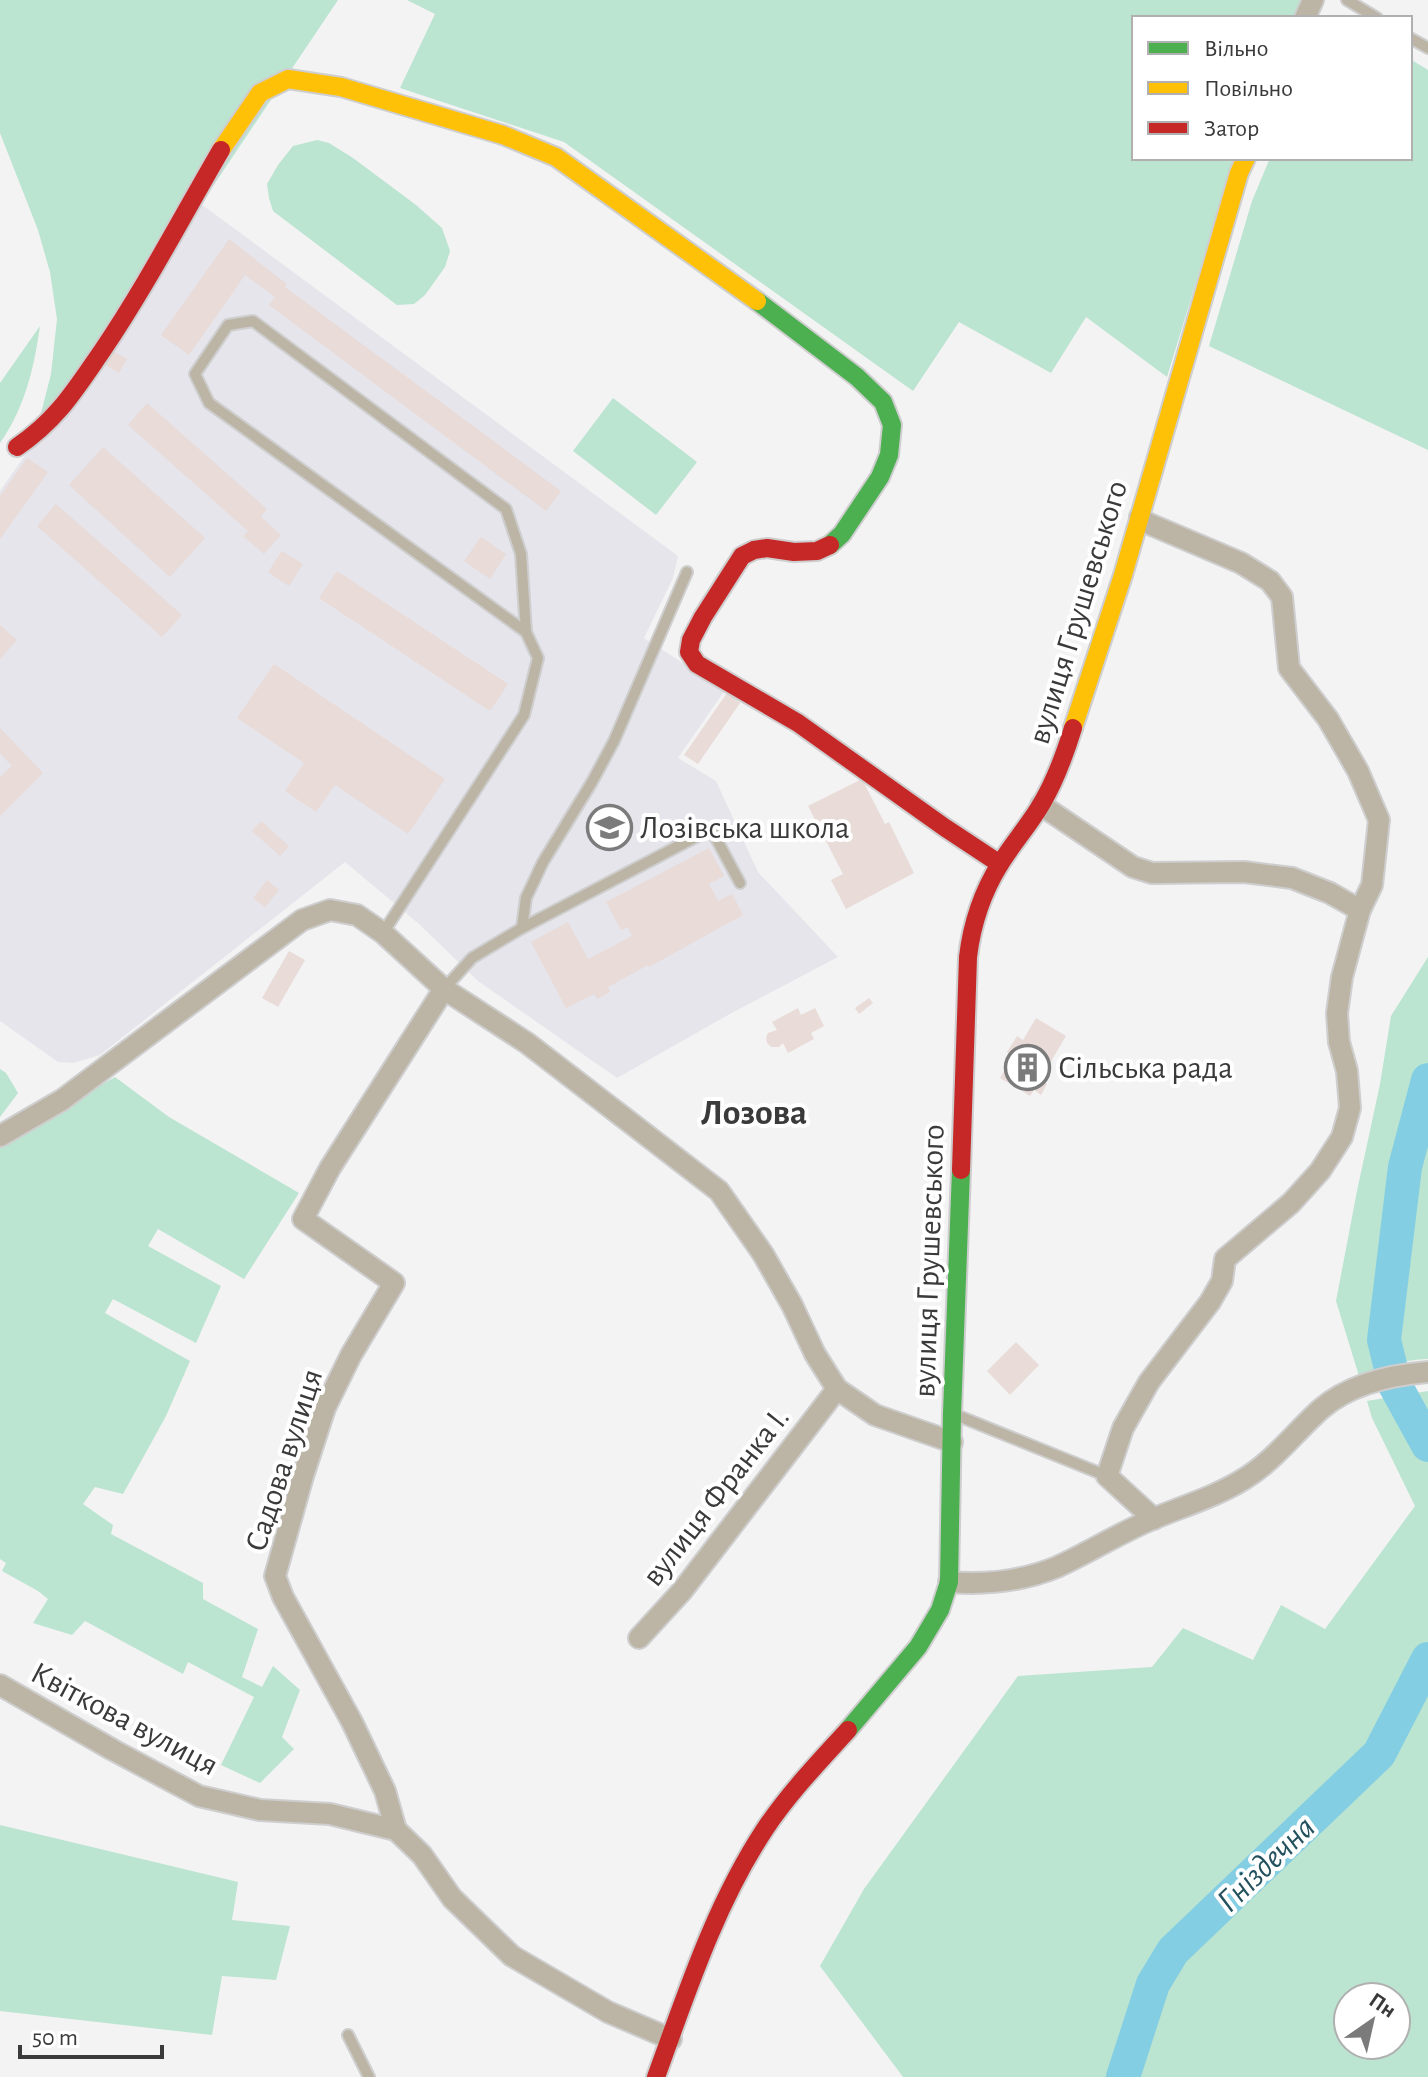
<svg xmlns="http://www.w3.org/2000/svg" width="1428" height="2077" font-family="'Alegreya Sans',sans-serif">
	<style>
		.built { fill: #e6e5eb }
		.green { fill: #bbe4d1; fill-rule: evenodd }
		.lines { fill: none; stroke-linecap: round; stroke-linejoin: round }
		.river { stroke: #84cee3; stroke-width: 34 }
		.building { fill: #e8dbd8 }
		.lane-casing { stroke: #cececf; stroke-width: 14 }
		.street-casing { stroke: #cececf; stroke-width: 24 }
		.fast-casing { stroke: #cececf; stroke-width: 22 }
		.slow-casing { stroke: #cececf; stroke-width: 22 }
		.jam-casing { stroke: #cececf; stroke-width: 22 }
		.lane { stroke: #bcb5a5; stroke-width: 10 }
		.street { stroke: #bcb5a5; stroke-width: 20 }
		.fast { stroke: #4caf50; stroke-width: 18 }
		.slow { stroke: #ffc107; stroke-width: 18 }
		.jam { stroke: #c62828; stroke-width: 18 }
		.labels { text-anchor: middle; stroke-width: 8; stroke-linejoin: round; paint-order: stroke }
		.street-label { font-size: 32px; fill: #3a3a3b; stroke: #fff }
		.poi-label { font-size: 32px; fill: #3a3a3b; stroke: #fff; text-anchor: start }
		.water-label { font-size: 34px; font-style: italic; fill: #23515e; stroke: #fff }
		.quarter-label { font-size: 36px; font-weight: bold; fill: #3a3a3b; stroke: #fff }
	</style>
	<rect width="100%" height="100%" fill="#f3f3f4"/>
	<path class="built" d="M201,204L678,556L673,578L644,638L725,690L678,758L716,781L758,872L838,957L728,1015L617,1078L478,981L419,924L345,862L100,1055L73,1063L58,1062L0,1021V491Z"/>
	<g class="green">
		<path d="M0,0H338L201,204L39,421L51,374L57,319L50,272L38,230L0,133Z"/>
		<path d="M407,0H1301L1293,18H1134V158H1234L1167,377L1086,317L1051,373L959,322L913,391L564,142L400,88L435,14Z"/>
		<path d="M1410,59L1428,70V450L1209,346L1252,201L1270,158H1410Z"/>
		<path d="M317,140L329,143L353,158L416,205L442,228L450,251L445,267L425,295L414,304L397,305L273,211L269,198L267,184L278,165L293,146Z"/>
		<path d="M40,326C34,368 25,407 0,443V383Z"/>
		<path d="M613,398L697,462L656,515L573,451Z"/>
		<path d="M1428,957V1359C1402,1360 1382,1366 1359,1376L1336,1301L1357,1191L1380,1084L1391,1016Z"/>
		<path d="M0,1069L6,1073L18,1093L0,1117Z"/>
		<path d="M115,1077L169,1117L299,1193L244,1279L158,1229L148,1246L221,1286L196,1343L113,1299L105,1313L190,1361L166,1416L123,1494L95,1487L83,1504L113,1525L111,1534L203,1583V1599L258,1629L242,1677L262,1687L273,1666L300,1690L282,1737L294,1749L260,1783L221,1765L254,1697L188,1662L183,1674L85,1621L72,1635L33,1623L48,1599L38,1591L2,1571L6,1563L0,1559V1143Z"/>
		<path d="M1428,1391V2077H903L820,1966L864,1889L1018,1676L1152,1667L1183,1628L1253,1660L1281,1605L1325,1629L1415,1506L1372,1418L1367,1401ZM1348,1997H1396V2045H1348Z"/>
		<path d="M0,1825L238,1882L232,1920L290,1926L276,1980L222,1976L212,2035L0,2011Z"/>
	</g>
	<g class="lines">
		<g class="river">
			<path d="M1428,1080L1405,1167L1384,1340L1395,1385L1428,1445"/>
			<path d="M1123,2077L1153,1984L1173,1951L1379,1754L1428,1659"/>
		</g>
	</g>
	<g class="building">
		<path d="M229,239L287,284L285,287L561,491L546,511L269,305L275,297L245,275L189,355L161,335Z"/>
		<path d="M113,351L127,359L119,373L105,365Z"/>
		<path d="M147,403L267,509L261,517L281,535L264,554L243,536L248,531L128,425Z"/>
		<path d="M103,447L205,538L170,577L69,485Z"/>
		<path d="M27,458L48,472L0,539V496Z"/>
		<path d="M56,504L182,615L162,637L37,526Z"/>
		<path d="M481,537L506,554L490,579L464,561Z"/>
		<path d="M282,551L303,564L289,586L268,572Z"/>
		<path d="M337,571L508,684L490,711L319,598Z"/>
		<path d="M0,625L17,640L0,659Z"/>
		<path d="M274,664L445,779L408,834L335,785L316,812L285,791L304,763L237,718Z"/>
		<path d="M727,693L740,703L698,764L684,755Z"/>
		<path d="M0,728L43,773L0,816V777L12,766L0,753Z"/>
		<path d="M862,779L885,824L889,822L914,873L846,909L831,880L843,874L808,806Z"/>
		<path d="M261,821L289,846L280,856L252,831Z"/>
		<path d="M709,848L724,876L709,884L718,901L732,894L743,915L649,967L648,965L608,987L610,992L597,999L594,994L566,1008L531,942L568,922L588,959L632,936L628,927L621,930L606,902Z"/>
		<path d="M267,880L279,890L265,907L253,898Z"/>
		<path d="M289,951L305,960L278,1007L262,998Z"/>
		<path d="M869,998L873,1003L859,1014L855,1008Z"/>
		<path d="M798,1008L801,1015L815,1008L824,1026L811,1033L814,1039L788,1053L783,1043L779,1047H771L767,1043L766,1038L768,1033L777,1030L772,1022Z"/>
		<path d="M1036,1018L1066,1036L1040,1080L1047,1084L1041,1095L1034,1090L1030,1096L1000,1078L1013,1056L1007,1052L1017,1036L1023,1040Z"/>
		<path d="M1016,1342L1039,1365L1010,1395L987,1371Z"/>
	</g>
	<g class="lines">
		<defs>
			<g id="lane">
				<path d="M1347,0L1377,18"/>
				<path d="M1410,38L1428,48"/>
				<path d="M522,928L526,898L543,862L592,782L614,741L687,572"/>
				<path d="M383,933L524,715L538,658L526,632L209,403L195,374L228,325L253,321L506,509L521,554L526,632"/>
				<path d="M444,989L472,958L522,928L711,829L740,883"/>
				<path d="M956,1415L1107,1476"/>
				<path d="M348,2035L369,2077"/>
			</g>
			<g id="street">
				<path d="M1305,18L1313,0"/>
				<path d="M1140,517L1147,523L1241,563L1270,581L1282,597L1289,668L1328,719L1358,771L1379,820L1372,885L1360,910L1342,977L1337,1013L1339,1042L1347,1071L1350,1108L1342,1137L1320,1171L1291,1203L1225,1259L1222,1281L1210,1302L1149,1382L1123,1428L1107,1476L1154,1519"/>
				<path d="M1041,805L1133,867L1152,873L1244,872L1292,878L1330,893L1360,910"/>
				<path d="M0,1136L62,1100L302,920L330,910L357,915L383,933L444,989L527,1043L719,1191L763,1254L792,1305L815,1354L837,1389L875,1415L952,1442"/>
				<path d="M949,1582C986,1585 1023,1581 1057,1567C1090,1552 1121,1532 1155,1518C1184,1506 1217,1496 1244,1479C1274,1461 1295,1432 1321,1409C1350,1384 1390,1375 1428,1372"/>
				<path d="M639,1638L682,1591L837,1389"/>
				<path d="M0,1685L113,1750L199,1796L260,1810L330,1814L396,1830L422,1855L452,1898L512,1956L608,2012L671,2039"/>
				<path d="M396,1830L385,1791L352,1722L283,1597L275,1576L303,1476L325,1408L351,1355L394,1283L303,1219L330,1168L444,989"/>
			</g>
			<g id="fast">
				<path d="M757,301L857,377L883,402L892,425L889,455L880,477L842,534L830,545"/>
				<path d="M848,1730L918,1647L940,1610L949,1582L952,1414L961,1170"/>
			</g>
			<g id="slow">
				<path d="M221,150L260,93L288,79L341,87L503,135L556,157L757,301"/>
				<path d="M1073,728L1123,575L1239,173L1246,158"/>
			</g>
			<g id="jam">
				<path d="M17,447C57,420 75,390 102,351C146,286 182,217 221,150"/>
				<path d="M830,545L817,551L794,552L767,548L754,550L742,556L703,617L691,640L689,652L697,664L798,723L944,827L1000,864"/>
				<path d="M961,1170L968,957C972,923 982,893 1000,864C1013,843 1030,824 1042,803C1056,779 1065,754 1073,728"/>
				<path d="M656,2077C687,1992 715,1905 765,1829C789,1793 819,1762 848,1730"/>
			</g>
		</defs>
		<use href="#lane" class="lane-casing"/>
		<use href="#street" class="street-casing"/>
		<use href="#fast" class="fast-casing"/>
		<use href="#slow" class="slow-casing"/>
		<use href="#jam" class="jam-casing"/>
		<use href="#lane" class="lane"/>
		<use href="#street" class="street"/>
		<use href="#fast" class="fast"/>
		<use href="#slow" class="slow"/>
		<use href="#jam" class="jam"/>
	</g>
	<defs>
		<symbol id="school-ring" viewBox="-11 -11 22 22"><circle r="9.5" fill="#fff" stroke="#7b7b7c" stroke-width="1.5"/><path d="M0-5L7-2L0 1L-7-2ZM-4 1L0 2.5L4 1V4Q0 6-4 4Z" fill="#7b7b7c"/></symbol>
		<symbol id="building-ring" viewBox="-11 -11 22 22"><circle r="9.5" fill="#fff" stroke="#7b7b7c" stroke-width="1.5"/><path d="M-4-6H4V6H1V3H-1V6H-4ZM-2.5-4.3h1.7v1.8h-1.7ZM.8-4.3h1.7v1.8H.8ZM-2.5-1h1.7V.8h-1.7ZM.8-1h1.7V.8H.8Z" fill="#7b7b7c"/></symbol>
	</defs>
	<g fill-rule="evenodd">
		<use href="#school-ring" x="584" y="802" width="51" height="51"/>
		<use href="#building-ring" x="1002" y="1042" width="51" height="51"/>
	</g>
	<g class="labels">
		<g class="street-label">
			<text transform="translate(1077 612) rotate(-73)" y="11">вулиця Грушевського</text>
			<text transform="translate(928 1261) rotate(-88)" y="11">вулиця Грушевського</text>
			<text transform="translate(283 1460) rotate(-72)" y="11">Садова вулиця</text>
			<text transform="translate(715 1496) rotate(-52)" y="11">вулиця Франка І.</text>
			<text transform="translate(125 1718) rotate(28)" y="11">Квіткова вулиця</text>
		</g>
		<g class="poi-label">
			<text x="640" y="838">Лозівська школа</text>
			<text x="1058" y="1078">Сільська рада</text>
		</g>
		<g class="water-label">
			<text transform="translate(1265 1863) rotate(-44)" y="12">Гніздечна</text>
		</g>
		<g class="quarter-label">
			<text x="754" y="1124">Лозова</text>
		</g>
	</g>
	<rect x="1132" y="16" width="280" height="144" fill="#ffffff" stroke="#b0b0b1" stroke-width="2"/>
	<rect x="1148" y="42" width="40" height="12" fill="#4caf50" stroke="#b0b0b1" stroke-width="2"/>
	<text x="1204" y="56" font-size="24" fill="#3a3a3b">Вільно</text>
	<rect x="1148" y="82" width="40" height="12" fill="#ffc107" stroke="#b0b0b1" stroke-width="2"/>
	<text x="1204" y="96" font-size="24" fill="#3a3a3b">Повільно</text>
	<rect x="1148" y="122" width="40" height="12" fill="#c62828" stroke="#b0b0b1" stroke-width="2"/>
	<text x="1204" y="136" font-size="24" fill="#3a3a3b">Затор</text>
	<g transform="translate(1372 2021) rotate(34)"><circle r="38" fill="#ffffff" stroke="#b0b0b1" stroke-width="2"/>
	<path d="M0-6L14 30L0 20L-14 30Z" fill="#7b7b7c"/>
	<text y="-12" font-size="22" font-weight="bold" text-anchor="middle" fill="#3a3a3b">Пн</text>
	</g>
	<path d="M20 2045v12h142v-12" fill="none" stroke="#3a3a3b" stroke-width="4"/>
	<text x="32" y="2045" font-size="24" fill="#3a3a3b" stroke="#ffffff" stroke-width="6" paint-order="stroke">50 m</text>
</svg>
